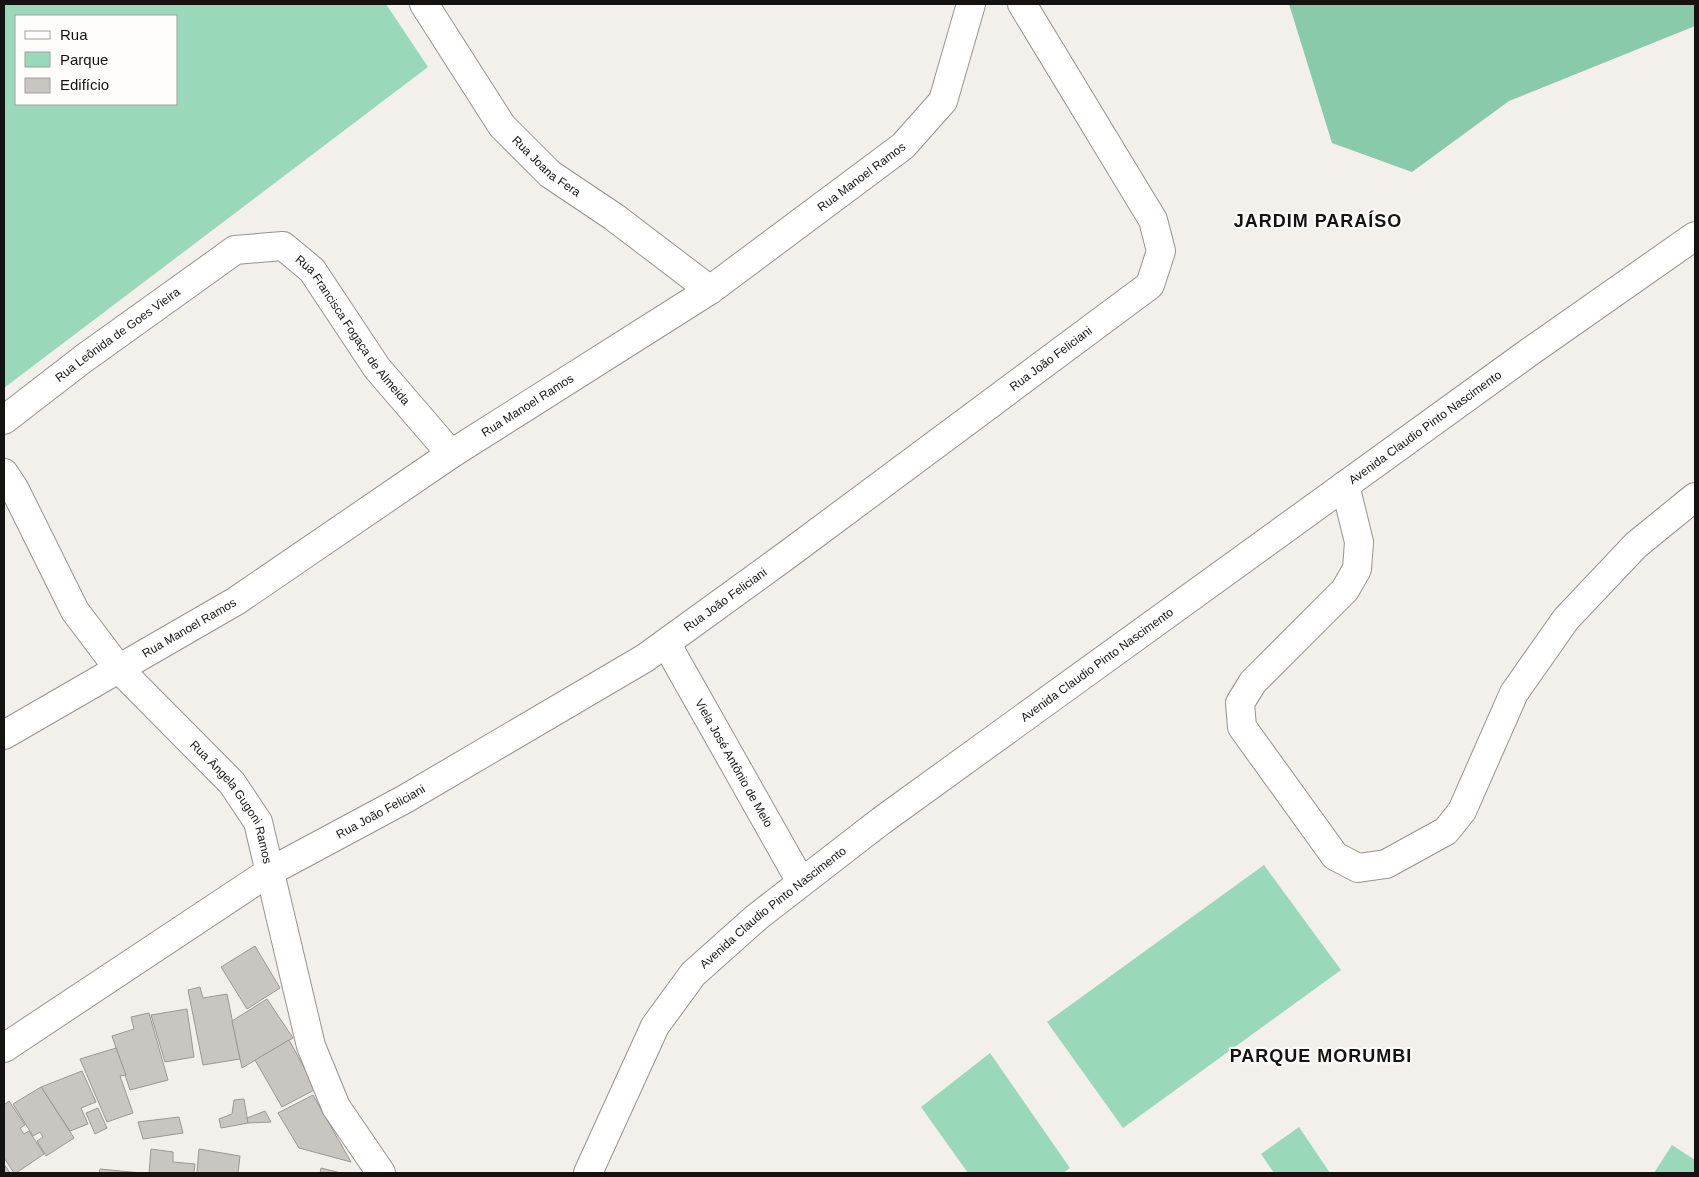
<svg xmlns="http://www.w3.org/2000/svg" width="1699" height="1177" font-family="Arial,sans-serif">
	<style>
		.green { fill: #9ad8ba; fill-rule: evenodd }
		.forest { fill: #89caab }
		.building { fill: #c9c6c2; stroke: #9b9894 }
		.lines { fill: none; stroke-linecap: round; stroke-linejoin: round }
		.minor-casing { stroke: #96938f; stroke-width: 30 }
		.major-casing { stroke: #96938f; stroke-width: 30 }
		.minor { stroke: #fff; stroke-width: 28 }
		.major { stroke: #fff; stroke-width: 28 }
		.labels { text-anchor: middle; stroke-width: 4.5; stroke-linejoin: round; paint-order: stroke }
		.street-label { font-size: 12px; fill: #141311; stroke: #fffdfa }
		.district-label { font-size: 18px; font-weight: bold; letter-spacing: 1px; fill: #141311; stroke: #fffdfa }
	</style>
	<rect width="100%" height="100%" fill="#f3efeb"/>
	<g class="green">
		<path d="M4,4H386L428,67L4,388ZM16,16H176V104H16Z"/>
		<path d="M1264,865L1341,970L1123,1128L1047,1022Z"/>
		<path d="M990,1053L1070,1168L1063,1173H968L921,1107Z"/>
		<path d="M1299,1127L1330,1173H1274L1261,1154Z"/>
		<path d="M1672,1145L1695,1160V1173H1654Z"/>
	</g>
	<path class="forest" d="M1289,4H1695V26L1509,101L1412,172L1332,143Z"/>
	<g class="building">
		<path d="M255,946L280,988L247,1009L221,967Z"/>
		<path d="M200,987L203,998L227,994L240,1059L203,1065L188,990Z"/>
		<path d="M267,999L293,1038L242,1068L232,1021Z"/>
		<path d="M187,1009L194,1057L165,1062L151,1015Z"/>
		<path d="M149,1013L168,1080L130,1090L112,1036L134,1029L131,1017Z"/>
		<path d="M289,1040L316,1089L282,1107L255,1060Z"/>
		<path d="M116,1048L126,1075L120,1076L133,1113L107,1122L80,1059Z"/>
		<path d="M82,1071L96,1102L81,1108L88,1124L70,1131L41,1087Z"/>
		<path d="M41,1087L74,1138L46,1156L37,1141L43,1137L40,1132L33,1136L13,1104Z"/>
		<path d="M313,1095L351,1162L299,1148L278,1113Z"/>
		<path d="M244,1099L248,1123L221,1128L219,1119L232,1114L234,1100Z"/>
		<path d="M9,1101L25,1125L20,1128L24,1134L29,1131L44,1154L16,1173H14L4,1158V1105Z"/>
		<path d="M98,1108L107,1128L95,1134L86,1113Z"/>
		<path d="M265,1111L271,1122L248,1123L247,1118Z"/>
		<path d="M179,1117L183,1133L143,1139L138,1122Z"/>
		<path d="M151,1149L173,1152V1162L195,1164L194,1173H149Z"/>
		<path d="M199,1149L240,1156L238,1173H197Z"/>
		<path d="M4,1164L10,1173H4Z"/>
		<path d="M321,1168L341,1173H320Z"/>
		<path d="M100,1169L142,1173H99Z"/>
	</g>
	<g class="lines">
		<defs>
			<g id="minor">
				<path id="s1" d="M424,4L502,126L550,174L614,217L710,290"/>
				<path id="s2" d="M4,420L83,359L235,250L283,246L312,270L377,368L451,454"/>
				<path id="s3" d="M4,473L14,488L75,611L118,668L232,783L258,822L311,1046L336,1107L381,1173"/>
				<path d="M1345,485L1359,542L1357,569L1345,590L1253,682L1240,703L1242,727L1335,856L1358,868L1386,864L1446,831L1462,811L1514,693L1566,619L1636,545L1695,497"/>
				<path id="s4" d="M666,643L801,882"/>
				<path id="s5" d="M4,735L236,601L451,454L710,290L903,146L943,101L971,4"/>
				<path id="s6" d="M4,1048L269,872L405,799L645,658L787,555L1150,285L1161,251L1153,220L1022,4"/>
			</g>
			<g id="major">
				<path id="s7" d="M588,1173L655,1026L693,974L757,917L881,821L1528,353L1695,236"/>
			</g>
		</defs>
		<use href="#minor" class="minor-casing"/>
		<use href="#major" class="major-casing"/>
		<use href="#minor" class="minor"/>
		<use href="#major" class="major"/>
	</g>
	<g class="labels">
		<g class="street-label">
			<text dy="4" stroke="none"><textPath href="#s1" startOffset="205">Rua Joana Fera</textPath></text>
			<text dy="4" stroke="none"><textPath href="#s5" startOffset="1024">Rua Manoel Ramos</textPath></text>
			<text dy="4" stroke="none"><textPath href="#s2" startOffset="445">Rua Francisca Fogaça de Almeida</textPath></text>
			<text dy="4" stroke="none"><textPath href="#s2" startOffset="142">Rua Leônida de Goes Vieira</textPath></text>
			<text dy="4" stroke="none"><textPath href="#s6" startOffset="1255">Rua João Feliciani</textPath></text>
			<text dy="4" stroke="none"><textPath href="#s5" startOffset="619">Rua Manoel Ramos</textPath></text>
			<text dy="4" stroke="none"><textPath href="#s7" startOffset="1140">Avenida Claudio Pinto Nascimento</textPath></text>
			<text dy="4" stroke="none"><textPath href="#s6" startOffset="850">Rua João Feliciani</textPath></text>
			<text dy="4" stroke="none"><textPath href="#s5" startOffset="214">Rua Manoel Ramos</textPath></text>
			<text dy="4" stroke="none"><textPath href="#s7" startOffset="735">Avenida Claudio Pinto Nascimento</textPath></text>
			<text dy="4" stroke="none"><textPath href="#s4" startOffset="138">Viela José Antônio de Melo</textPath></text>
			<text dy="4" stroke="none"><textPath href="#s3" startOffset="405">Rua Ângela Gugoni Ramos</textPath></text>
			<text dy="4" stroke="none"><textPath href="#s6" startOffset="445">Rua João Feliciani</textPath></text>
			<text dy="4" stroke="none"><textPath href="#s7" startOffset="330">Avenida Claudio Pinto Nascimento</textPath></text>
		</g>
		<g class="district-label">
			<text x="1318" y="227">JARDIM PARAÍSO</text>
			<text x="1321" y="1062">PARQUE MORUMBI</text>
		</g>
	</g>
	<rect width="1699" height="1177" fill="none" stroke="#141311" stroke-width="10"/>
	<rect x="15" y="15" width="162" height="90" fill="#fffdfa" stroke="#a19f9d"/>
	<rect x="25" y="31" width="25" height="8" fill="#ffffff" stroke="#a19f9d"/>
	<text x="60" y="40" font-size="15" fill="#141311">Rua</text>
	<rect x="25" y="52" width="25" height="15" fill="#9ad8ba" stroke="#a19f9d"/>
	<text x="60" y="65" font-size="15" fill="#141311">Parque</text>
	<rect x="25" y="78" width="25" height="15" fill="#c9c6c2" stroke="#a19f9d"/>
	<text x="60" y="90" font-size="15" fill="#141311">Edifício</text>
</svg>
